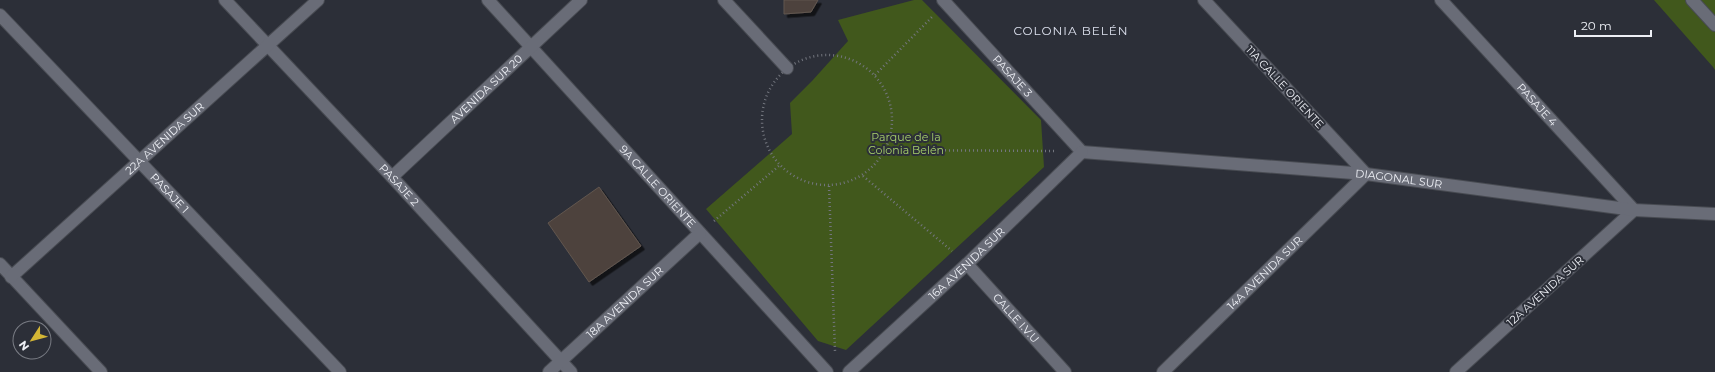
<svg xmlns="http://www.w3.org/2000/svg" width="1715" height="372" font-family="Montserrat,sans-serif">
	<style>
		.green { fill: #41581c }
		.building { fill: #4e433d; stroke: #61564f; filter: url(#shadow) }
		.lines { fill: none; stroke-linecap: round; stroke-linejoin: round }
		.minor-casing { stroke: #484b52; stroke-width: 14 }
		.path { stroke: #73767e; stroke-width: 2.5; stroke-dasharray: 1 3; stroke-linecap: butt }
		.minor { stroke: #696c77; stroke-width: 12 }
		.labels { text-anchor: middle; stroke-width: 4; stroke-linejoin: round; paint-order: stroke }
		.street-label { font-size: 11px; fill: #edeff5; stroke: #2c2f38 }
		.park-label { font-size: 11px; fill: #a8d16c; stroke: #2c2f38 }
		.neighbourhood-label { font-size: 12px; letter-spacing: 1px; fill: #dce0ed; stroke: #2c2f38 }
	</style>
	<defs>
		<filter id="shadow"><feDropShadow dx="3.5" dy="3.5" stdDeviation="0" flood-color="#0009"/></filter>
	</defs>
	<rect width="100%" height="100%" fill="#2c2f38"/>
	<g class="green">
		<path d="M914,0H922L1041,120L1044,167L846,350L818,341L706,209L792,134L790,103L812,81L848,41L838,20Z"/>
		<path d="M1654,0H1715V70L1713,67Z"/>
	</g>
	<g class="building">
		<path d="M784,0H818L811,12L784,14Z"/>
		<path d="M599,187L641,246L589,282L548,223Z"/>
	</g>
	<g class="lines">
		<defs>
			<g id="minor">
				<path id="s1" d="M225,0L392,177L571,372"/>
				<path id="s2" d="M488,0L827,372"/>
				<path d="M724,0L787,68"/>
				<path id="s3" d="M943,0L1082,152"/>
				<path id="s4" d="M1441,0L1634,210L1456,372"/>
				<path d="M1692,0L1715,25"/>
				<path id="s5" d="M0,15L340,372"/>
				<path id="s6" d="M1082,152L1366,174L1634,210L1715,214"/>
				<path id="s7" d="M392,177L581,0"/>
				<path d="M0,264L101,372"/>
				<path id="s8" d="M967,264L1065,372"/>
				<path id="s9" d="M11,277L318,0"/>
				<path id="s10" d="M549,372L700,233"/>
				<path id="s11" d="M849,372L967,264L1082,152"/>
				<path id="s12" d="M1163,372L1366,174L1204,0"/>
			</g>
		</defs>
		<use href="#minor" class="minor-casing"/>
		<g class="path">
			<circle cx="827" cy="120" r="65"/>
			<path d="M875,75L933,16"/>
			<path d="M885,150L1055,151"/>
			<path d="M863,176L952,251"/>
			<path d="M829,186L835,351"/>
			<path d="M714,221L780,165"/>
		</g>
		<use href="#minor" class="minor"/>
	</g>
	<g class="labels">
		<g class="street-label">
			<text dy="4" stroke="none"><textPath href="#s3" startOffset="103">PASAJE 3</textPath></text>
			<text transform="translate(1285 87) rotate(47)" y="4">11A CALLE ORIENTE</text>
			<text dy="4" stroke="none"><textPath href="#s7" startOffset="129">AVENIDA SUR 20</textPath></text>
			<text dy="4" stroke="none"><textPath href="#s4" startOffset="142">PASAJE 4</textPath></text>
			<text dy="4" stroke="none"><textPath href="#s9" startOffset="207">22A AVENIDA SUR</textPath></text>
			<text dy="4" stroke="none"><textPath href="#s6" startOffset="318">DIAGONAL SUR</textPath></text>
			<text dy="4" stroke="none"><textPath href="#s1" startOffset="254">PASAJE 2</textPath></text>
			<text dy="4" stroke="none"><textPath href="#s2" startOffset="252">9A CALLE ORIENTE</textPath></text>
			<text dy="4" stroke="none"><textPath href="#s5" startOffset="246">PASAJE 1</textPath></text>
			<text dy="4" stroke="none"><textPath href="#s11" startOffset="160">16A AVENIDA SUR</textPath></text>
			<text dy="4" stroke="none"><textPath href="#s12" startOffset="142">14A AVENIDA SUR</textPath></text>
			<text transform="translate(1545 291) rotate(-42)" y="4">12A AVENIDA SUR</text>
			<text dy="4" stroke="none"><textPath href="#s10" startOffset="103">18A AVENIDA SUR</textPath></text>
			<text dy="4" stroke="none"><textPath href="#s8" startOffset="73">CALLE I.V.U</textPath></text>
		</g>
		<g class="park-label">
			<text x="906" y="141">Parque de la<tspan x="906" dy="13">Colonia Belén</tspan></text>
		</g>
		<g class="neighbourhood-label">
			<text x="1071" y="35">COLONIA BELÉN</text>
		</g>
	</g>
	<g transform="translate(32 340) rotate(234)"><circle r="19" fill="#2c2f38" stroke="#797c84"/>
	<path d="M0-3L7 15L0 10L-7 15Z" fill="#d4b635"/>
	<text y="-6" font-size="11" font-weight="bold" text-anchor="middle" fill="#edeff5">N</text>
	</g>
	<path d="M1575 30v6h76v-6" fill="none" stroke="#edeff5" stroke-width="2"/>
	<text x="1581" y="30" font-size="12" fill="#edeff5" stroke="#2c2f38" stroke-width="3" paint-order="stroke">20 m</text>
</svg>
